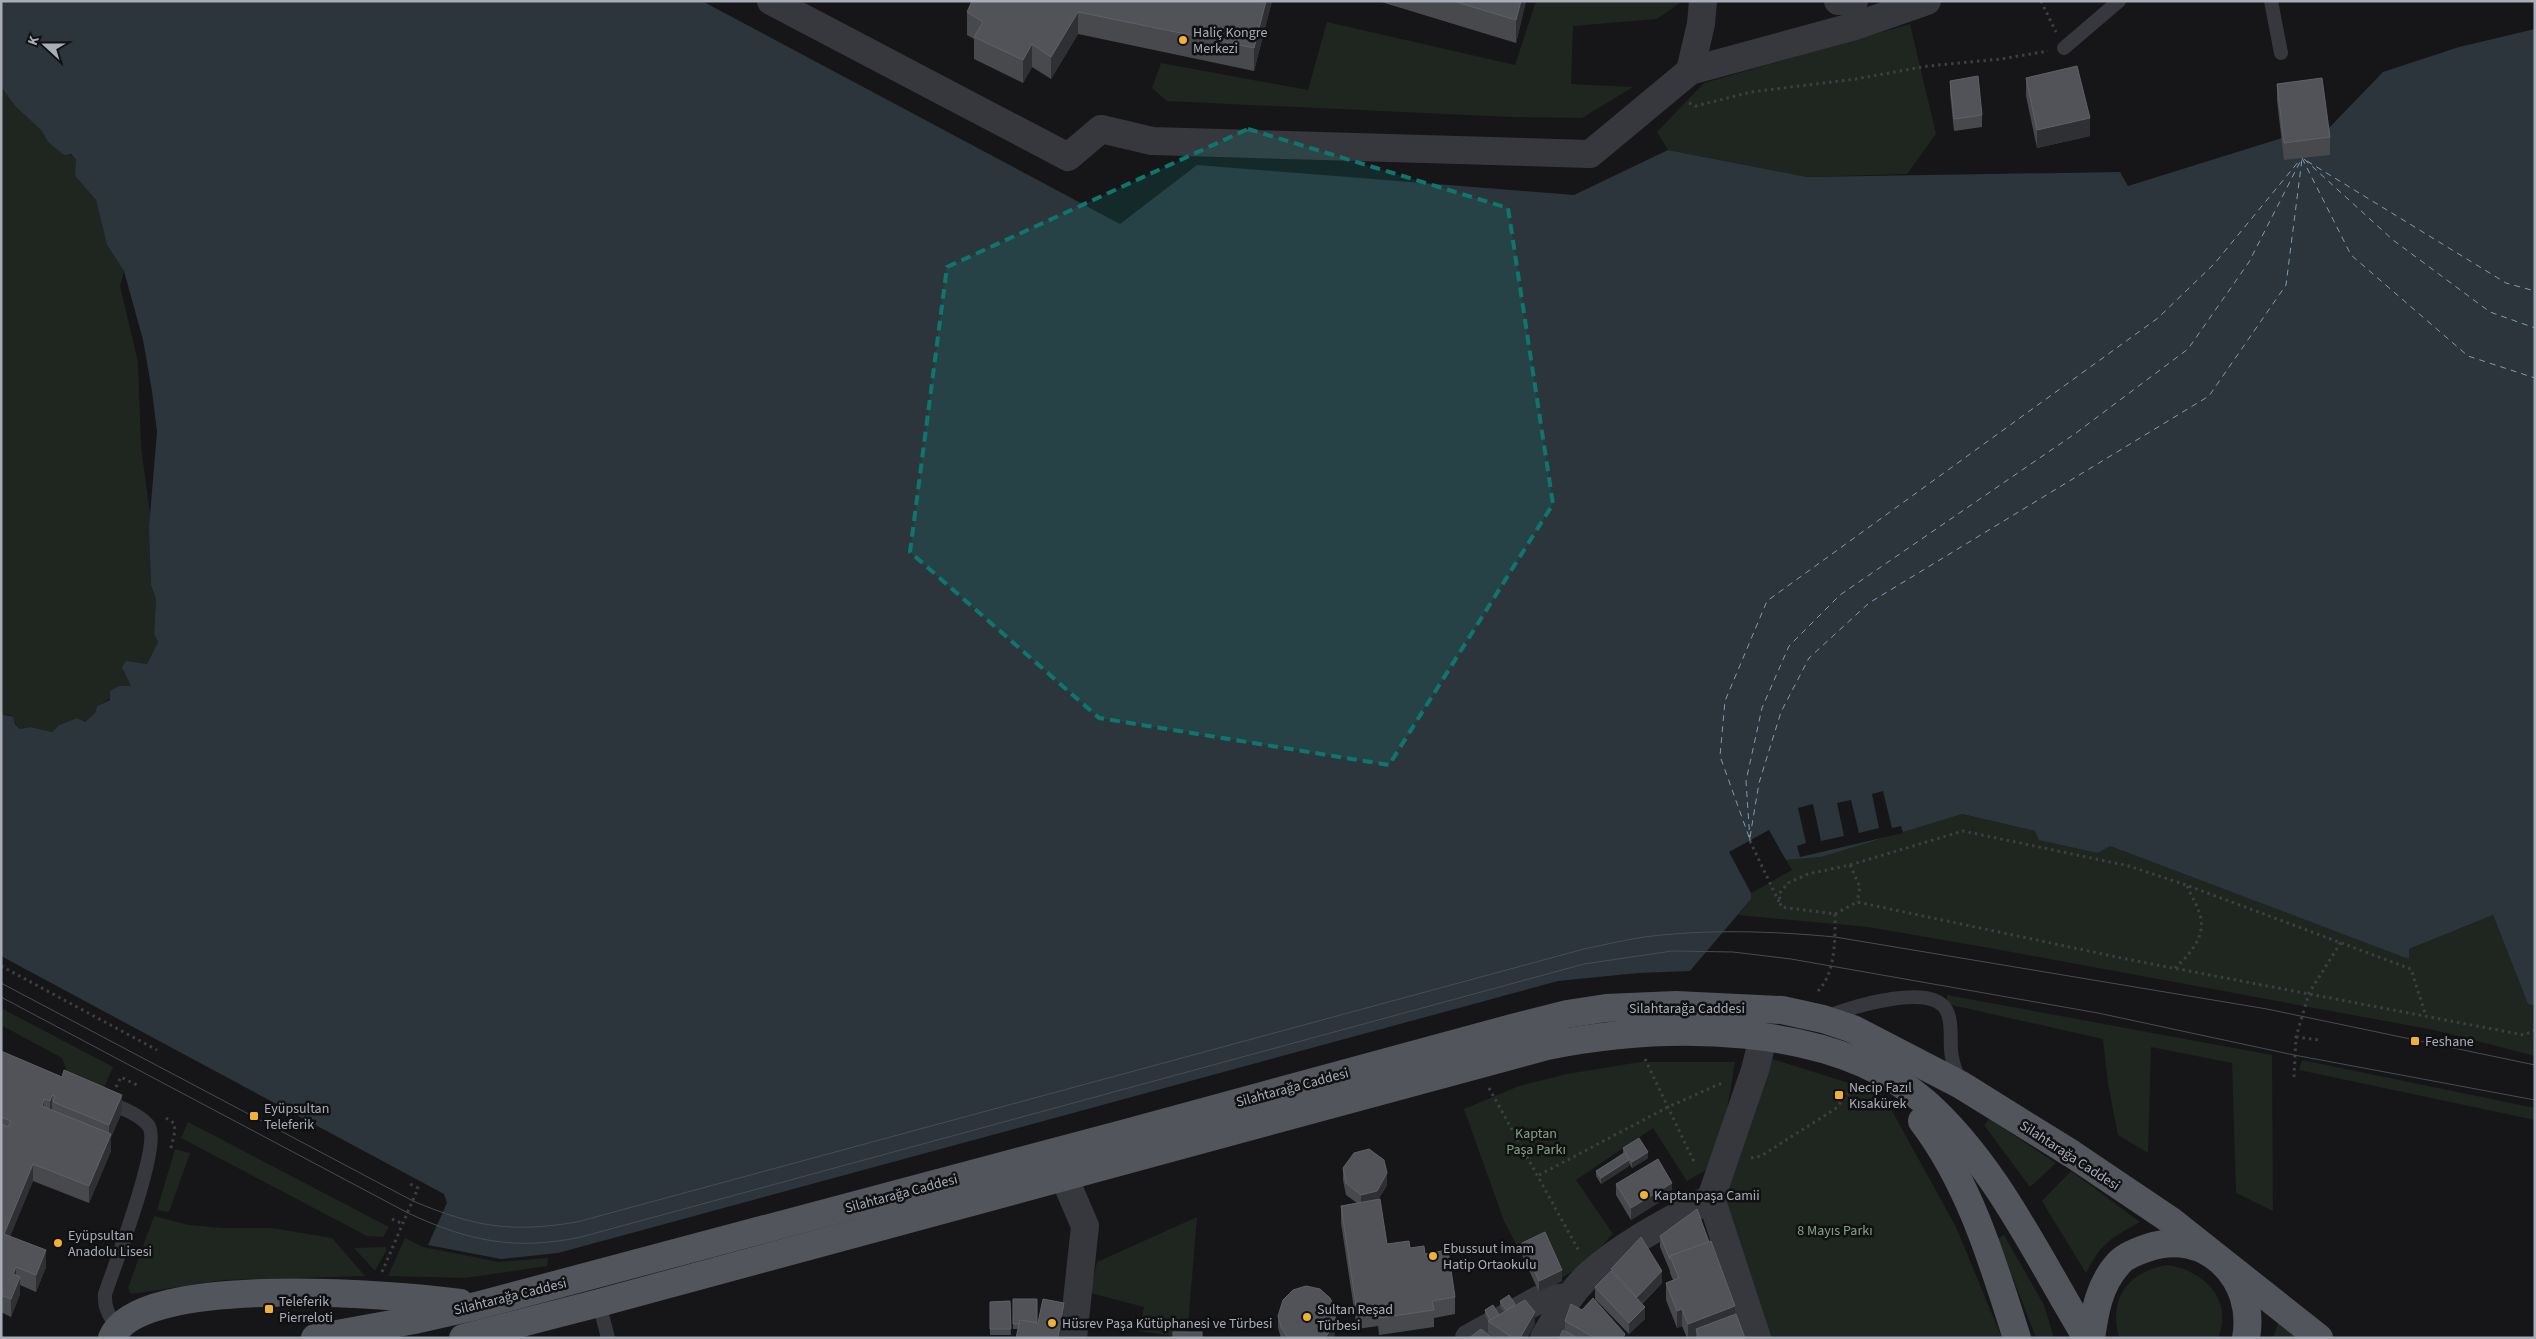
<svg xmlns="http://www.w3.org/2000/svg" width="2536" height="1339" font-family="'Source Sans 3',sans-serif">
	<style>
		.green { fill: #1e261f }
		.water { fill: #2c353c }
		.pier { fill: #161618 }
		.lines { fill: none; stroke-linecap: round; stroke-linejoin: round }
		.ferry { stroke: #7f9bb3; stroke-width: 1; stroke-dasharray: 6 5; stroke-linecap: butt }
		.path { stroke: #3d3f44; stroke-width: 3; stroke-dasharray: 2.5 4; stroke-linecap: butt }
		.lane { stroke: #37383d; stroke-width: 14 }
		.street { stroke: #37383d; stroke-width: 28 }
		.primary { stroke: #53555c; stroke-width: 28 }
		.tram { stroke: #4a4c52; stroke-width: 1 }
		.wall { fill: #47494d }
		.shaded-wall { fill: #2f3033 }
		.building { fill: #525359; stroke: #5f6168 }
		.marked { fill: #0f766e; fill-opacity: 0.2; stroke: #0f766e; stroke-width: 4; stroke-dasharray: 10 6; stroke-linejoin: round }
		.poi-dot { fill: #f2b134; stroke: #111113; stroke-width: 2 }
		.labels { text-anchor: middle; stroke-width: 5; stroke-linejoin: round; paint-order: stroke }
		.poi-label { font-size: 14px; fill: #a8adb8; stroke: #111113; text-anchor: start }
		.street-label { font-size: 14px; fill: #a8adb8; stroke: #111113 }
		.park-label { font-size: 14px; fill: #7fa381; stroke: #111113 }
	</style>
	<rect width="100%" height="100%" fill="#161618"/>
	<g class="green">
		<path d="M1536,1L1681,2L1657,19L1573,26L1571,84L1633,87L1582,118L1510,117L1167,101L1152,88L1161,63L1308,90L1327,22L1515,65Z"/>
		<path d="M1910,24L1936,134L1907,174L1807,177L1668,150L1657,132L1704,83Z"/>
		<path d="M1,87L16,107L41,130L48,142L77,159L75,176L96,200L107,245L124,271L120,286L138,362L141,447L150,513L151,585L156,599L154,634L158,642L147,664L135,663L127,673L132,686L97,706L95,713L85,722L77,718L59,725L52,732L31,727L20,729L9,715L1,714Z"/>
		<path d="M1961,814L2035,831L2098,853L2110,846L2408,958L2409,949L2493,915L2528,1004L2535,1006V1056L2434,1030L1995,949L1868,927L1738,915L1751,899V893L1792,870L1786,860L1821,857Z"/>
		<path d="M1947,995L2272,1055L2273,1211L2236,1193L2232,1063L2151,1047L2148,1153L2118,1135L2108,1084L2103,1039L1947,1004Z"/>
		<path d="M1,1008L113,1067L103,1090L67,1071L62,1058L1,1025Z"/>
		<path d="M1763,1056L1865,1088L1891,1109L1956,1227L2002,1338H1761L1706,1197Z"/>
		<path d="M2302,1060L2535,1108V1120L2299,1070Z"/>
		<path d="M1640,1062H1735L1727,1110L1709,1168L1687,1181L1653,1128L1576,1180L1613,1234L1582,1266L1540,1290L1504,1221L1464,1109L1519,1086L1567,1074Z"/>
		<path d="M1989,1119L2056,1163L2030,1187L1984,1125Z"/>
		<path d="M188,1122L389,1227L383,1237L367,1236L181,1138Z"/>
		<path d="M175,1149L190,1153L169,1212L157,1210Z"/>
		<path d="M2071,1171L2140,1222C2111,1238 2101,1243 2086,1273L2042,1201Z"/>
		<path d="M154,1216L189,1225L222,1228H272L332,1238L365,1276L225,1280L131,1294L128,1288Z"/>
		<path d="M1197,1217L1187,1338L1139,1331L1144,1307L1090,1293L1097,1262Z"/>
		<path d="M2004,1235L2044,1305L2054,1338H2036L1998,1239Z"/>
		<path d="M405,1238L423,1247L499,1262L548,1258L547,1266L465,1278L388,1276Z"/>
		<path d="M386,1247V1251L375,1271L354,1248Z"/>
		<path d="M2167,1265C2203,1270 2234,1299 2218,1338H2119C2108,1298 2128,1272 2167,1265Z"/>
		<path d="M2278,1323L2298,1338H2273Z"/>
	</g>
	<path class="water" d="M1,1H702L1120,224L1197,165L1574,195L1668,150L1807,177L2120,172L2128,186L2282,138L2327,130L2383,72L2459,47L2535,29V1006L2528,1004L2493,915L2409,949V959L2110,846L2098,853L2039,840L2035,831L1962,814L1821,857L1786,860L1769,830L1729,852L1751,893V899L1690,971L1638,973L1558,981L558,1253L501,1259L428,1245L447,1203L444,1194L1,956V714L13,717L15,724L20,729L31,727L52,732L59,725L77,718L85,722L95,713L97,706L110,700V691L119,686H131L122,667L126,661L147,664L158,642L154,634L156,599L151,585L149,527L157,432L152,391L143,340L124,271L107,245L96,200L75,176L76,159L71,154L64,155L48,142L41,130L16,107L1,87Z"/>
	<path class="pier" d="M1883,791L1892,828L1901,826L1903,833L1800,857L1797,846L1806,843L1798,808L1813,804L1821,841L1844,836L1837,803L1851,800L1859,833L1879,828L1872,794Z"/>
	<g class="lines">
		<g class="ferry">
			<path d="M2304,159L2393,240L2490,312L2535,328"/>
			<path d="M2307,161L2506,283L2535,291"/>
			<path d="M1749,837L1720,756L1725,701L1767,601L2158,318L2215,263L2299,161"/>
			<path d="M1750,837L1759,783L1781,712L1809,658L1869,603L2209,396L2286,285L2302,159"/>
			<path d="M1750,841L1746,781L1762,708L1789,646L1840,595L2076,433L2188,349L2249,262L2302,158L2351,255L2468,356L2535,378"/>
		</g>
		<g class="path">
			<path d="M2041,1L2056,32"/>
			<path d="M1689,103L1696,106L1751,92L1856,79L1928,66L2001,59L2048,51"/>
			<path d="M1750,841L1779,902"/>
			<path d="M1850,865L1860,887L1857,902"/>
			<path d="M1835,914L1857,902L2131,960L2524,1035L2535,1030"/>
			<path d="M1,966L157,1050"/>
			<path d="M2175,968C2188,956 2204,939 2201,920C2200,909 2191,896 2187,886"/>
			<path d="M1818,991C1836,972 1835,939 1835,914L1781,907L1779,894L1788,883L1808,874L1850,865L1963,831L2129,866L2186,885L2411,969L2426,1016"/>
			<path d="M2296,1037L2319,1040"/>
			<path d="M1645,1059L1695,1164"/>
			<path d="M2294,1077L2296,1037L2309,993L2341,942"/>
			<path d="M116,1087L121,1077L137,1085"/>
			<path d="M1489,1088L1579,1251"/>
			<path d="M166,1118L174,1123L175,1131L170,1152"/>
			<path d="M1751,1158L1761,1156L1835,1109L1854,1087"/>
			<path d="M1539,1175L1668,1107L1724,1082"/>
			<path d="M392,1219L403,1224"/>
			<path d="M382,1272L418,1188L410,1184"/>
		</g>
		<g class="lane">
			<path d="M2271,1L2281,53"/>
			<path d="M2064,48L2119,1"/>
			<path d="M1826,1017C1849,1008 1937,979 1948,1014C1953,1027 1949,1043 1952,1057C1953,1065 1957,1074 1960,1082"/>
			<path d="M105,1101C118,1107 138,1113 148,1125C163,1143 113,1269 105,1294C104,1308 109,1316 118,1328"/>
			<path d="M599,1303L608,1338"/>
		</g>
		<g class="street">
			<path d="M771,1L1068,157L1101,129L1152,141L1590,154L1690,71L1855,26L1927,1"/>
			<path d="M1838,1H1854"/>
			<path d="M1690,71L1701,24L1703,1"/>
			<path d="M1064,1177L1085,1226L1073,1338"/>
			<path d="M1469,1338L1538,1300L1569,1297"/>
			<path d="M1544,1338C1557,1315 1571,1291 1591,1273C1627,1241 1670,1221 1711,1198"/>
			<path d="M1757,1338L1711,1198L1755,1070L1763,1038"/>
		</g>
		<g class="primary">
			<path d="M1922,1121C1970,1184 1993,1263 2017,1338"/>
			<path d="M112,1338C138,1272 399,1295 460,1303"/>
			<path d="M315,1338L414,1320L476,1306L1126,1133L1512,1028L1567,1014L1606,1008L1676,1005L1782,1010L1823,1019L1853,1029L1961,1085L2072,1154L2170,1220L2319,1338"/>
			<path d="M463,1338L599,1303L1547,1046C1662,1023 1831,1020 1925,1102C1996,1165 2038,1258 2087,1338"/>
			<path d="M2091,1338C2095,1311 2099,1285 2118,1264C2124,1256 2138,1251 2147,1248C2206,1227 2257,1279 2246,1338"/>
		</g>
		<g class="tram">
			<path d="M1,983L413,1201C475,1227 510,1233 577,1222L1584,949C1604,945 1624,940 1644,937C1708,929 1771,931 1835,937L2267,1009L2535,1065"/>
			<path d="M1,997L408,1213C468,1241 515,1251 581,1237L1584,964L1672,951L1733,952L1791,959L2098,1013L2294,1055L2535,1100"/>
		</g>
	</g>
	<g class="wall">
		<path d="M1272,1L1254,71L1078,34L1051,79L1032,67L1023,83L974,59V39L967,35V12Z"/>
		<path d="M1378,1H1526L1516,43Z"/>
		<path d="M2026,78L2090,136L2037,148L2026,96Z"/>
		<path d="M1950,81L1982,115V127L1954,131L1950,93Z"/>
		<path d="M2277,84L2330,137V155L2284,160L2277,101Z"/>
		<path d="M1,1051L122,1112L111,1137V1151L89,1203L33,1181L10,1236L46,1267L36,1292L20,1285V1294L11,1317L1,1312Z"/>
		<path d="M1623,1148L1648,1158L1632,1168L1629,1163V1166L1601,1184L1596,1176V1171L1623,1153Z"/>
		<path d="M1343,1168L1387,1185L1378,1200L1387,1244L1410,1248L1425,1254L1455,1297V1314L1434,1318V1327L1379,1335L1378,1326L1357,1329L1341,1223V1206L1357,1203L1346,1195L1343,1180Z"/>
		<path d="M1616,1184L1672,1194L1631,1220L1616,1195Z"/>
		<path d="M1660,1236L1735,1315L1745,1338H1687L1682,1326L1677,1328L1666,1300V1283L1673,1280L1670,1273V1270V1271L1660,1247Z"/>
		<path d="M1522,1243L1562,1281L1539,1292L1522,1255Z"/>
		<path d="M1611,1269L1662,1283L1642,1304L1645,1319L1629,1334L1595,1299V1287L1611,1272Z"/>
		<path d="M1013,1299H1037V1323H1038L1043,1299L1064,1303V1314L1060,1338H1016L1018,1329H1013Z"/>
		<path d="M1010,1301L1011,1335H990V1302Z"/>
		<path d="M1500,1301L1515,1305L1535,1324L1527,1338H1495L1488,1333V1321L1485,1315V1310L1499,1315L1504,1312L1500,1306Z"/>
		<path d="M1278,1316L1336,1322L1334,1337L1333,1338H1281L1278,1328Z"/>
		<path d="M1565,1321L1625,1338H1559L1565,1331Z"/>
	</g>
	<g class="shaded-wall">
		<path d="M1266,1H1272L1254,71V48Z"/>
		<path d="M1521,1H1526L1516,43V20Z"/>
		<path d="M1078,12V34L1051,79V57Z"/>
		<path d="M1032,44V67L1023,83V60Z"/>
		<path d="M2090,118V136L2037,148V130Z"/>
		<path d="M52,1095V1112L50,1118V1101Z"/>
		<path d="M122,1095V1112L111,1137V1151L89,1203V1186L109,1140V1125Z"/>
		<path d="M44,1099V1116L42,1106Z"/>
		<path d="M1648,1152V1158L1632,1168V1162Z"/>
		<path d="M1629,1160V1166L1601,1184V1178Z"/>
		<path d="M33,1164V1181L4,1251V1234Z"/>
		<path d="M1387,1173V1185L1377,1202L1361,1207V1195Z"/>
		<path d="M1672,1183V1194L1631,1220V1208Z"/>
		<path d="M46,1250V1267L36,1292V1275Z"/>
		<path d="M16,1267V1284L13,1274Z"/>
		<path d="M1562,1270V1281L1539,1292V1281Z"/>
		<path d="M1662,1271V1283L1637,1308V1297Z"/>
		<path d="M20,1277V1294L11,1317V1299Z"/>
		<path d="M1064,1303V1314L1060,1338H1058Z"/>
		<path d="M1735,1306V1323L1696,1329V1338H1688V1324Z"/>
		<path d="M1645,1307V1319L1629,1334V1323Z"/>
		<path d="M1682,1309V1326L1677,1328V1311Z"/>
		<path d="M1336,1310V1322L1334,1337L1333,1338H1325Z"/>
		<path d="M1535,1312V1324L1527,1338H1520Z"/>
	</g>
	<g class="building">
		<path d="M972,1H1266L1254,48L1078,12L1051,57L1032,44L1023,60L974,37L983,22L967,12Z"/>
		<path d="M1453,1H1521L1516,20Z"/>
		<path d="M2077,66L2090,118L2037,130L2026,78Z"/>
		<path d="M1978,76L1982,115L1954,119L1950,81Z"/>
		<path d="M2322,78L2330,137L2284,143L2277,84Z"/>
		<path d="M1,1051L62,1077L64,1070L122,1095L109,1125L53,1102L55,1096L52,1095L50,1101L44,1099L42,1106L111,1134L89,1186L33,1164L4,1234L46,1250L36,1275L16,1267L13,1274L20,1277L11,1299L1,1295V1124L8,1127L11,1121L1,1117Z"/>
		<path d="M1639,1138L1648,1152L1632,1162L1623,1148Z"/>
		<path d="M1369,1149L1384,1160L1387,1173L1377,1191L1361,1195L1346,1183L1343,1168L1354,1153Z"/>
		<path d="M1625,1153L1629,1160L1601,1178L1596,1171Z"/>
		<path d="M1658,1159L1672,1183L1631,1208L1616,1184Z"/>
		<path d="M1380,1199L1387,1244L1409,1241L1410,1248L1424,1246L1425,1254L1448,1250L1455,1297L1432,1301L1434,1310L1379,1318L1378,1309L1357,1312L1341,1206Z"/>
		<path d="M1697,1209L1709,1242L1670,1256V1259L1660,1236Z"/>
		<path d="M1545,1232L1562,1270L1539,1281L1522,1243Z"/>
		<path d="M1641,1237L1662,1271L1637,1297L1611,1269Z"/>
		<path d="M1711,1241L1735,1306L1688,1324L1682,1309L1677,1311L1666,1283L1679,1278L1670,1256Z"/>
		<path d="M1611,1271L1645,1307L1629,1323L1595,1287Z"/>
		<path d="M1306,1286L1320,1289L1330,1298L1336,1310L1334,1325L1325,1338H1290L1287,1336L1281,1327L1278,1316L1283,1300L1293,1290Z"/>
		<path d="M1509,1295L1515,1304L1506,1310L1500,1301Z"/>
		<path d="M1593,1298L1625,1334L1623,1338H1595L1565,1321L1571,1304L1582,1310Z"/>
		<path d="M1013,1299H1037V1323L1020,1320L1019,1324H1013Z"/>
		<path d="M1043,1299L1064,1303L1058,1338H1016L1020,1320L1038,1323Z"/>
		<path d="M1525,1300L1535,1312L1520,1338H1513L1488,1321Z"/>
		<path d="M1010,1301L1011,1329H990V1302Z"/>
		<path d="M1493,1305L1499,1315L1490,1320L1485,1310Z"/>
		<path d="M1736,1314L1745,1338H1699L1696,1329Z"/>
		<path d="M1481,1329L1493,1338H1469Z"/>
		<path d="M1563,1330L1578,1338H1559Z"/>
		<rect x="1173" y="1332" width="29" height="6"/>
	</g>
	<path class="marked" d="M1248,129L1508,208L1553,504L1389,765L1099,718L910,552L947,267Z"/>
	<g class="poi-dot">
		<circle cx="1183" cy="40" r="5"/>
		<rect x="2410" y="1036" width="10" height="10" rx="2.5"/>
		<rect x="1834" y="1090" width="10" height="10" rx="2.5"/>
		<rect x="249" y="1111" width="10" height="10" rx="2.5"/>
		<circle cx="1644" cy="1195" r="5"/>
		<circle cx="58" cy="1243" r="5"/>
		<circle cx="1433" cy="1256" r="5"/>
		<rect x="264" y="1304" width="10" height="10" rx="2.5"/>
		<circle cx="1307" cy="1317" r="5"/>
		<circle cx="1052" cy="1323" r="5"/>
	</g>
	<g class="labels">
		<g class="poi-label">
			<text x="1193" y="37">Haliç Kongre<tspan x="1193" dy="16">Merkezi</tspan></text>
			<text x="2425" y="1046">Feshane</text>
			<text x="1849" y="1092">Necip Fazıl<tspan x="1849" dy="16">Kısakürek</tspan></text>
			<text x="264" y="1113">Eyüpsultan<tspan x="264" dy="16">Teleferik</tspan></text>
			<text x="1654" y="1200">Kaptanpaşa Camii</text>
			<text x="68" y="1240">Eyüpsultan<tspan x="68" dy="16">Anadolu Lisesi</tspan></text>
			<text x="1443" y="1253">Ebussuut İmam<tspan x="1443" dy="16">Hatip Ortaokulu</tspan></text>
			<text x="279" y="1306">Teleferik<tspan x="279" dy="16">Pierreloti</tspan></text>
			<text x="1317" y="1314">Sultan Reşad<tspan x="1317" dy="16">Türbesi</tspan></text>
			<text x="1062" y="1328">Hüsrev Paşa Kütüphanesi ve Türbesi</text>
		</g>
		<g class="street-label">
			<text x="1687" y="1013">Silahtarağa Caddesi</text>
			<text transform="translate(1292 1087) rotate(-15)" y="5">Silahtarağa Caddesi</text>
			<text transform="translate(2070 1155) rotate(33)" y="5">Silahtarağa Caddesi</text>
			<text transform="translate(901 1193) rotate(-15)" y="5">Silahtarağa Caddesi</text>
			<text transform="translate(510 1296) rotate(-14)" y="5">Silahtarağa Caddesi</text>
		</g>
		<g class="park-label">
			<text x="1536" y="1138">Kaptan<tspan x="1536" dy="16">Paşa Parkı</tspan></text>
			<text x="1835" y="1235">8 Mayıs Parkı</text>
		</g>
	</g>
	<rect width="2536" height="1339" fill="none" stroke="#a8adb8" stroke-width="5"/>
	<g transform="translate(45 45) rotate(291)" stroke="#111113" stroke-width="4" paint-order="stroke">
	<path d="M0-4L9 19L0 12L-9 19Z" fill="#a8adb8"/>
	<text y="-8" font-size="14" font-weight="bold" text-anchor="middle" fill="#a8adb8">K</text>
	</g>
</svg>
